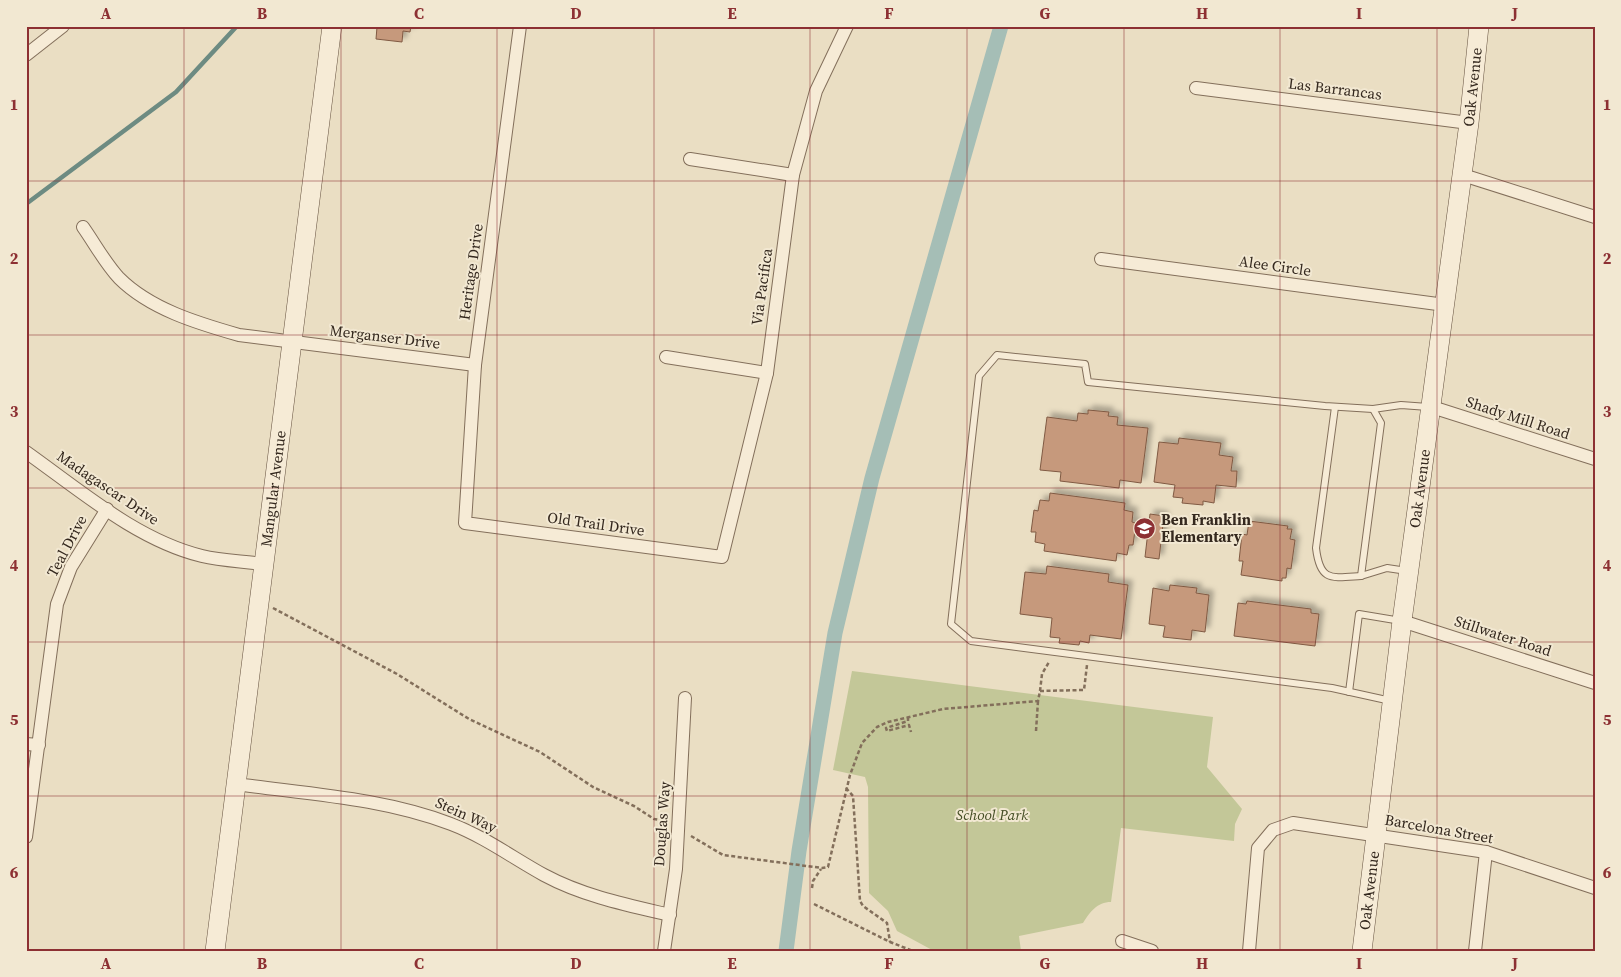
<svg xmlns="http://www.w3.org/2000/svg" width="1621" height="977" font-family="'Source Serif 4',serif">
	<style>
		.green { fill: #c3c798 }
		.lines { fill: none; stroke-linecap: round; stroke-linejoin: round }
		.stream { stroke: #6d8b82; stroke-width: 4.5 }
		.canal { stroke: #a5beb6; stroke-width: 15 }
		.building { fill: #c6997c; stroke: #805a43; filter: url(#shadow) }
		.lane-casing { stroke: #836f5b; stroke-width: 8 }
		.street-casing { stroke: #836f5b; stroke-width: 14 }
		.secondary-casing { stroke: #65513f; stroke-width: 20 }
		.path { stroke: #836f5b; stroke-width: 2.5; stroke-dasharray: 4 2.5; stroke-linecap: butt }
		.lane { stroke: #f6ebd6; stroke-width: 6 }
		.street { stroke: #f6ebd6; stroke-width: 12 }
		.secondary { stroke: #f6ebd6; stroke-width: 19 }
		.grid { fill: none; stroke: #8d3033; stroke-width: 1; stroke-opacity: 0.55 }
		.labels { text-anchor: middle; stroke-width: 4; stroke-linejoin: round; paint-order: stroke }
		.street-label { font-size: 15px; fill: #34281e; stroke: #f2e8d2 }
		.poi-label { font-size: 15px; font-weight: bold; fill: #34281e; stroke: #f2e8d2; text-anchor: start }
		.park-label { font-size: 15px; font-style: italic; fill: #464f26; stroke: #f2e8d2 }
		.neatline { fill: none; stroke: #8d3033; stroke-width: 2 }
		.grid-label { font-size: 16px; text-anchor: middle; font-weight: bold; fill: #8d3033 }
	</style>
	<defs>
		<filter id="shadow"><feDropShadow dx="4.5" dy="-4.5" stdDeviation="2.5" flood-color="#0004"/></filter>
	</defs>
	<rect width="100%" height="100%" fill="#eadec3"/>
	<path class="green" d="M852,671L1213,717L1207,767L1242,809L1235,824L1234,841L1121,828L1111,902C1097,902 1090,912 1083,923L1019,936L1021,951H934L897,931L888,911L869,893L868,787L865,777L833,770Z"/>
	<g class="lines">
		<path class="stream" d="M26,204L176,92L237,26"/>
		<path class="canal" d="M786,951L799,851L835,633L872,478L1001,26"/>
	</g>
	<g class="building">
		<path d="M370,26H411L410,32L403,31L402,42L376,39L377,27Z"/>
		<path d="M1088,410L1109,412L1108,416L1118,417L1117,425L1148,428L1141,483L1120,480L1119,488L1060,481L1061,472L1040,470L1047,417L1077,421L1078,413L1088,414Z"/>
		<path d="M1179,438L1221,443L1219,455L1233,457L1231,471H1237L1236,487L1216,485L1214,503L1203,501V505L1182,503L1183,498L1173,497L1175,485L1154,482L1159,442L1178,444Z"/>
		<path d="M1050,493L1125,503L1124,510L1133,512L1132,522L1136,523L1133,545H1129L1127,555L1117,553L1116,561L1044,551L1045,544L1035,542L1036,532H1031L1034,510L1038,511L1040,500L1049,501Z"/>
		<path d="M1150,514L1164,516L1159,559L1145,557Z"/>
		<path d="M1249,521L1288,526L1287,529H1292L1290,539L1295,540L1291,569L1287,568L1286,578H1282V581L1241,575L1243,561H1239L1242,534L1247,535Z"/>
		<path d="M1047,566L1109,574L1108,582L1128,585L1121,639L1090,635L1089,643L1080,641L1079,645L1059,643L1060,638L1050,637L1052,618L1020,614L1025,572L1046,574Z"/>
		<path d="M1170,585L1197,588L1196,593L1209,595L1205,632L1192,630L1191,640L1163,637L1165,626L1149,624L1153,588L1169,591Z"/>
		<path d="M1247,601L1311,609V613L1319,614L1315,646L1234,636L1238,603L1246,604Z"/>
	</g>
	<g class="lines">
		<defs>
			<g id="lane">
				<path d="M1335,407L1316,548C1320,582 1331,578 1361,576"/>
				<path d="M1373,409L1325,406L1088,382L1085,364L997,355L979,376L951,624L971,641L1332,688L1391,701"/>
				<path d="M1407,571L1387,568L1361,576L1381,423L1373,409L1401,405L1428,407"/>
				<path d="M1349,692L1359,614L1401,621"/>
			</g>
			<g id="street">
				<path d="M520,26L475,365L465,523L722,557L767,373L793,175L816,91L847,26"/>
				<path d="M26,55L63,26"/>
				<path d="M1196,88L1469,123"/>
				<path d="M690,159L793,175"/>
				<path d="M1463,175L1595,217"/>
				<path d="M83,227C95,244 105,263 119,278C150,309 197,323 239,335L475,365"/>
				<path d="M1101,259L1445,305"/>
				<path d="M666,357L767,373"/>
				<path d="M1432,407L1595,459"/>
				<path d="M26,452C81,491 137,540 202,556C222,561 243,561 263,564"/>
				<path d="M1402,621L1595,683"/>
				<path d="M26,744L39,745"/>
				<path d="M236,784C308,794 383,798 451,824C485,837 513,858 544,875C583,896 627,905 670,915"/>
				<path d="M26,837L57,604L71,567L107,509"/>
				<path d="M1122,941L1152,951"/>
				<path d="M664,951L676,869L685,698"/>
				<path d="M1249,951L1258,848L1273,830L1293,823L1486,852L1595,888"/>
				<path d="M1475,951L1486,852"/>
			</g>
			<g id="secondary">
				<path id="s1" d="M215,951L332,26"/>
				<path id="s2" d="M1362,951L1402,621L1469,123L1479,26"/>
			</g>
		</defs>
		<use href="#lane" class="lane-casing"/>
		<use href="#street" class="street-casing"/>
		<use href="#secondary" class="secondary-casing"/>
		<g class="path">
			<path d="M273,608L397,674L469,719L540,752L593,787L634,806L654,819L665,821"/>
			<path d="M1040,691L1042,674L1049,662"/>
			<path d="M908,717V721L886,728L887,731L909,725L911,732"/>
			<path d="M1036,731L1038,701"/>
			<path d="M846,788L853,796L860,901L863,906L887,923L890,942"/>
			<path d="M691,836L723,855L822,868L828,867L850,775L862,743L877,727L888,722L943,709L1038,701L1040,691L1084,690L1087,665"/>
			<path d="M812,888L813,881L821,869"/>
			<path d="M814,904L890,942L913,951"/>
		</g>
		<use href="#lane" class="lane"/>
		<use href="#street" class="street"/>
		<use href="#secondary" class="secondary"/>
	</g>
	<path class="grid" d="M184,26V951M341,26V951M497,26V951M654,26V951M810,26V951M967,26V951M1124,26V951M1280,26V951M1437,26V951M26,181H1595M26,335H1595M26,488H1595M26,642H1595M26,796H1595"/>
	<defs>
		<symbol id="school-disc" viewBox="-11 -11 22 22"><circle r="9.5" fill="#8d3033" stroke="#f2e8d2"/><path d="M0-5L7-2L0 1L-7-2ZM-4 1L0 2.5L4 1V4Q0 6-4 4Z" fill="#fff"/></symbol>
	</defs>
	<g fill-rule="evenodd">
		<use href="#school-disc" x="1132" y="516" width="25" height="25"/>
	</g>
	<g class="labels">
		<g class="street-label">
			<text dy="5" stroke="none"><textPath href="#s2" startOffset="871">Oak Avenue</textPath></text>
			<text transform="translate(1335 89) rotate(7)" y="5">Las Barrancas</text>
			<text transform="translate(1275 266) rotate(8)" y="5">Alee Circle</text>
			<text transform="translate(471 272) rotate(-82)" y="5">Heritage Drive</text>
			<text transform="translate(762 287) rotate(-82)" y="5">Via Pacifica</text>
			<text transform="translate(385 337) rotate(7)" y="5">Merganser Drive</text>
			<text transform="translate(1518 418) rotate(18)" y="5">Shady Mill Road</text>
			<text transform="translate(108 488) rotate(34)" y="5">Madagascar Drive</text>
			<text dy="5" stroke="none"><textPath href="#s1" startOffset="466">Mangular Avenue</textPath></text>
			<text dy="5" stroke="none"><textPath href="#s2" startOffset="466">Oak Avenue</textPath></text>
			<text transform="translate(596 524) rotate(8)" y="5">Old Trail Drive</text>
			<text transform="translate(67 546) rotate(-62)" y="5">Teal Drive</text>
			<text transform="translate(1503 636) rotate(18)" y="5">Stillwater Road</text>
			<text transform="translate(466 815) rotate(24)" y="5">Stein Way</text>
			<text transform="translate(662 824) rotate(-86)" y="5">Douglas Way</text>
			<text transform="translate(1439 829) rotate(10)" y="5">Barcelona Street</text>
			<text dy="5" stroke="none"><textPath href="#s2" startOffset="61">Oak Avenue</textPath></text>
		</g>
		<g class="poi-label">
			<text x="1161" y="525">Ben Franklin<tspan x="1161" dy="17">Elementary</tspan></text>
		</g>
		<g class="park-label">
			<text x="992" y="820">School Park</text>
		</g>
	</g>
	<rect width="1621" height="977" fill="none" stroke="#f2e8d2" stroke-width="55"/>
	<rect x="28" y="28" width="1566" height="922" class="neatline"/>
	<g class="grid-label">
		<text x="106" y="19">A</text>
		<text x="262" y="19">B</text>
		<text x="419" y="19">C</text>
		<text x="576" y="19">D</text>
		<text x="732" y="19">E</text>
		<text x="889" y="19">F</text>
		<text x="1045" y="19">G</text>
		<text x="1202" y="19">H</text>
		<text x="1359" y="19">I</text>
		<text x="1515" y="19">J</text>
		<text x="14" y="110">1</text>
		<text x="1607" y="110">1</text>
		<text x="14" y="264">2</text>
		<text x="1607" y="264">2</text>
		<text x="14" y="417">3</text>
		<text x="1607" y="417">3</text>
		<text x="14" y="571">4</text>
		<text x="1607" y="571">4</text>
		<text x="14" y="725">5</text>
		<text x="1607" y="725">5</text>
		<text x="14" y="878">6</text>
		<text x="1607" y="878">6</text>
		<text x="106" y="969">A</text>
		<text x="262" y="969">B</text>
		<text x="419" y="969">C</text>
		<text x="576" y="969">D</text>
		<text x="732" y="969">E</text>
		<text x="889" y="969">F</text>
		<text x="1045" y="969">G</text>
		<text x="1202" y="969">H</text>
		<text x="1359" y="969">I</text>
		<text x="1515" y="969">J</text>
	</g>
</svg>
